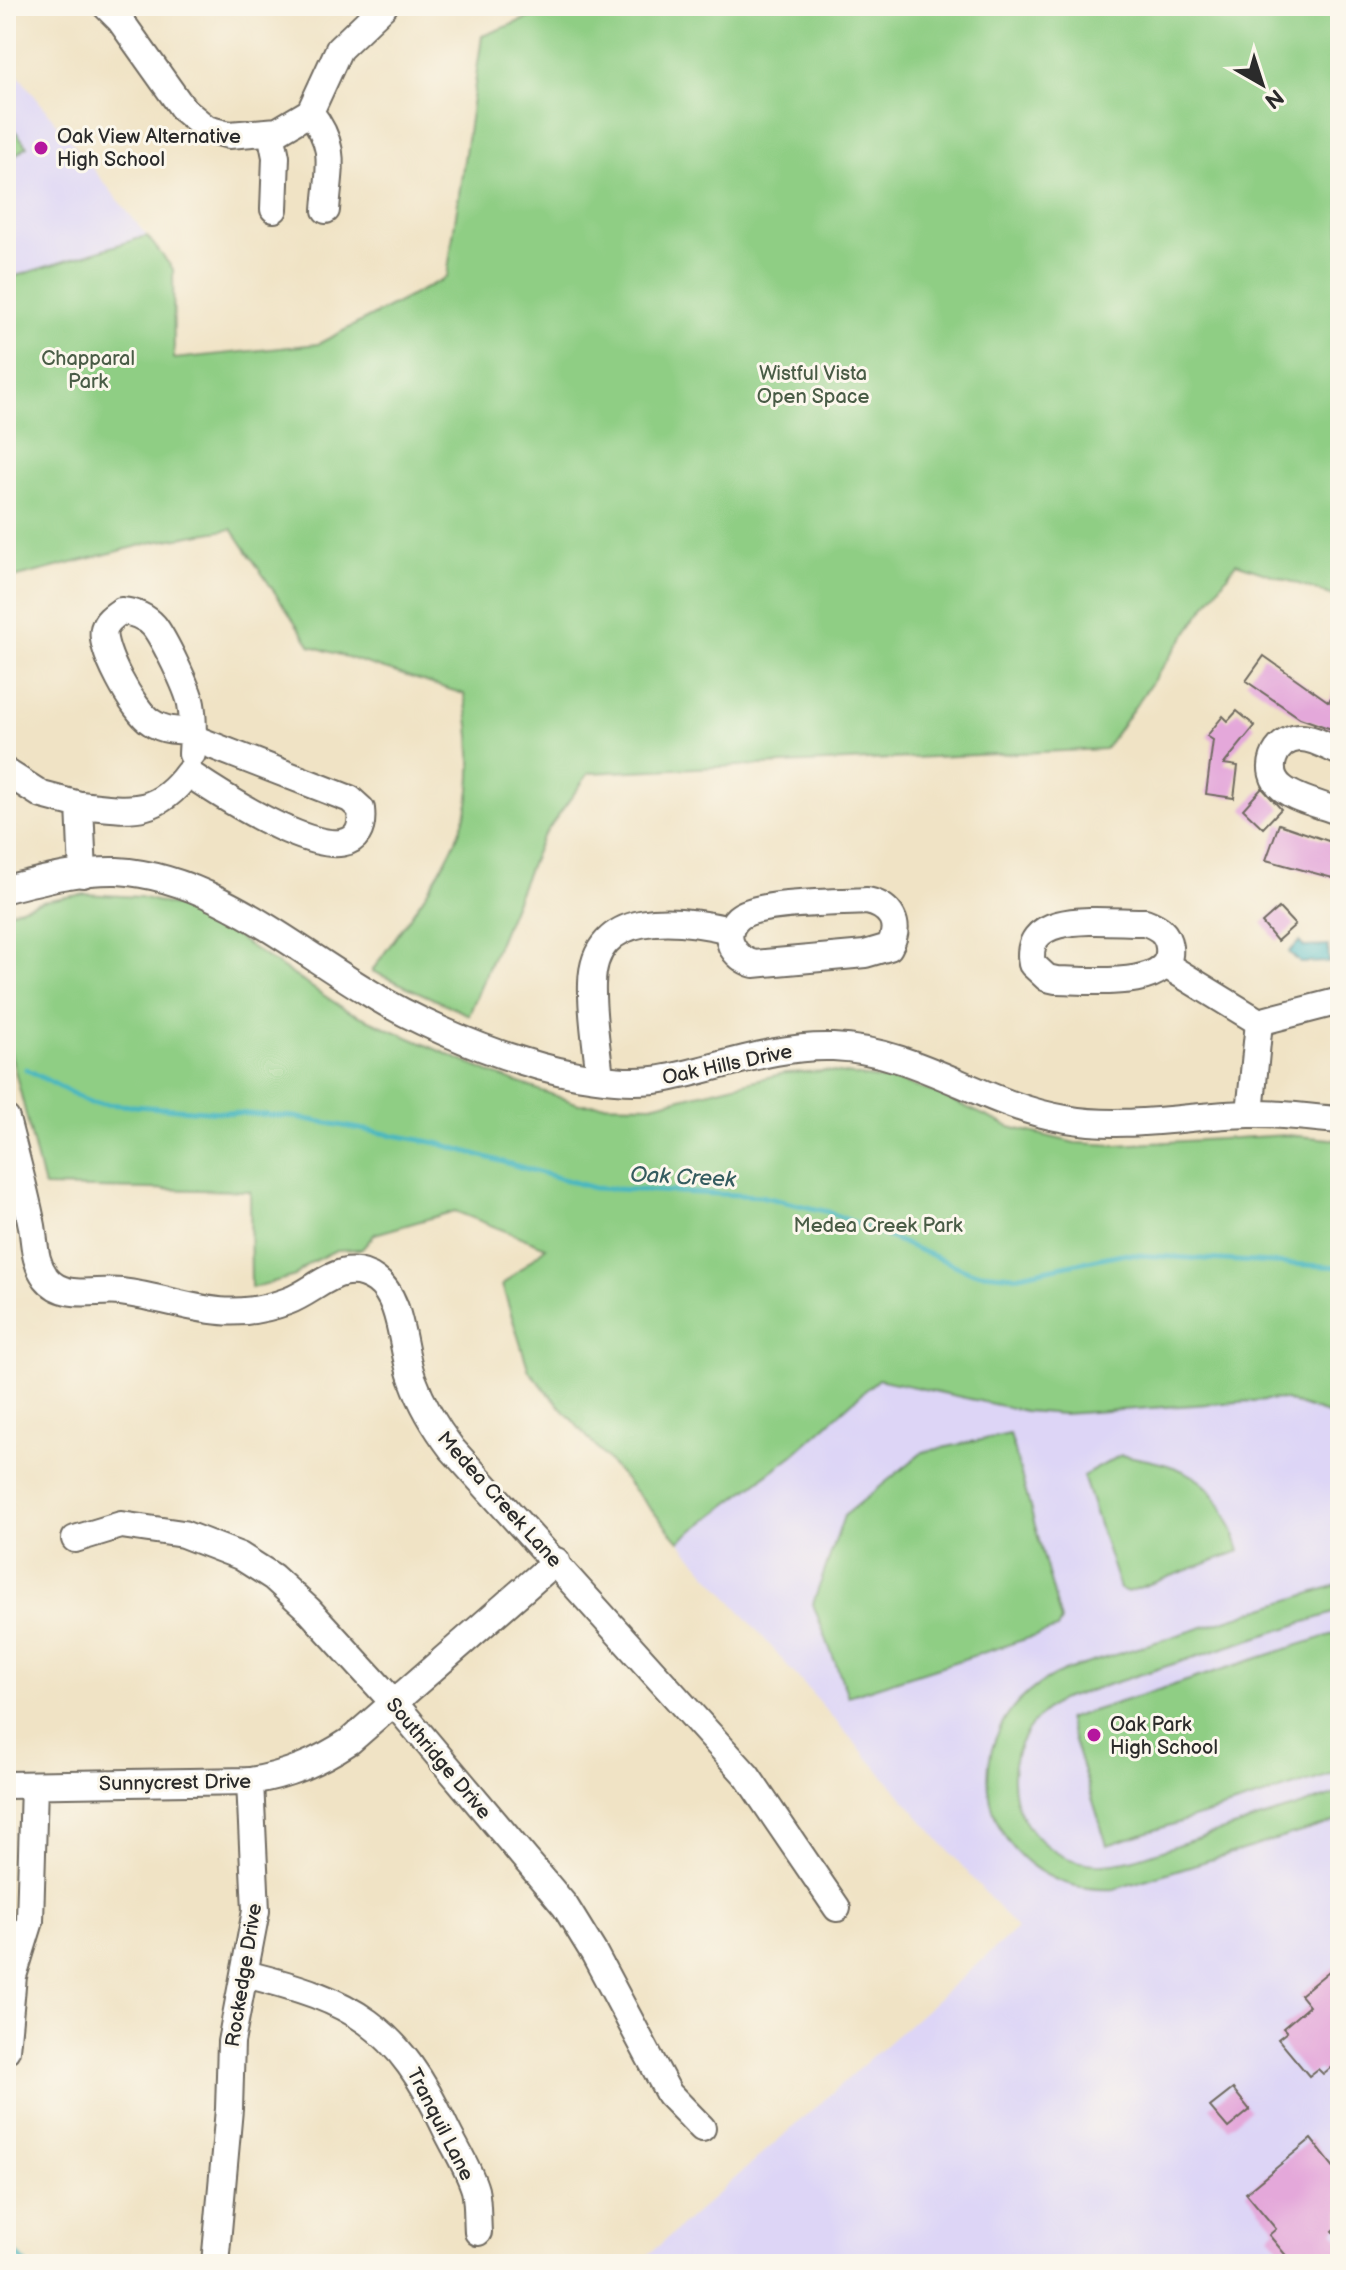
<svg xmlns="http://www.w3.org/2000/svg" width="1346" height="2270" font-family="'Balsamiq Sans',sans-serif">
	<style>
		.built { fill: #ddd5f6 }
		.green { fill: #8fce84; stroke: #5d7c58; stroke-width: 2 }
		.water { fill: #48b7bf; stroke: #3a7175; stroke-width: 2 }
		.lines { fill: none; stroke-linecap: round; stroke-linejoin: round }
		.stream { stroke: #48b7bf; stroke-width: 5 }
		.building { fill: #e4a8da }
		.minor-casing { stroke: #706b61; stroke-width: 30 }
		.minor { stroke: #fff; stroke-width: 26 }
		.poi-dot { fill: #b5179e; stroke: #fbf7ec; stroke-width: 3 }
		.labels { text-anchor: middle; stroke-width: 6; stroke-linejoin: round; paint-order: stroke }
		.poi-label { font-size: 20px; fill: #2b2b2b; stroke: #fbf7ec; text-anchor: start }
		.park-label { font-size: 20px; fill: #495c46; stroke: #fbf7ec }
		.street-label { font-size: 20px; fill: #2b2b2b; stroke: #fbf7ec }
		.water-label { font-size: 22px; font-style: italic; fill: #355c5f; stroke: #fbf7ec }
	</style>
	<rect width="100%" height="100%" fill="#fbf7ec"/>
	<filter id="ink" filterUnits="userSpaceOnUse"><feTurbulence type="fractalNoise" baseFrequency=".0125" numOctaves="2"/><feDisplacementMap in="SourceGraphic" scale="16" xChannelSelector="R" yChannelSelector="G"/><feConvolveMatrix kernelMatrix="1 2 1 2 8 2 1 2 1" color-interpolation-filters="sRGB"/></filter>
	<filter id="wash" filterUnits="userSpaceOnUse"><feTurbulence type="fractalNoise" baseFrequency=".006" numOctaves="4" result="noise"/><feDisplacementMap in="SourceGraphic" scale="32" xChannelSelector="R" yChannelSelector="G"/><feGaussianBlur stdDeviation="1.8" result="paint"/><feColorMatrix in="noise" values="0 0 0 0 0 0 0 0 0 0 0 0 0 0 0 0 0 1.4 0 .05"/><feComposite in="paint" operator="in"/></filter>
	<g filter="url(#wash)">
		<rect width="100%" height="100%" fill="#f0e3c5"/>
		<g class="built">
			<path d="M6,60L147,236L6,279Z"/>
			<path d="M878,1379L1025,1411L1063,1414L1283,1399L1340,1418V2264H638L1017,1929L679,1541L793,1455Z"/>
		</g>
		<g class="green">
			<path d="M559,6H1340V598L1236,563L1105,749L589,773L541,839L469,1015L372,971C402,927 453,863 466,812C475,779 471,727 464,694L311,646L232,529L154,542L6,580V279L147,236L173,269L174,359L318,344L447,277L482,36Z"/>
			<path d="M6,119L27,146L6,162Z"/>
			<path d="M84,894L140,897L179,907L215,923L346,1010L488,1072L579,1104L652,1105L785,1073L826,1071L899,1082L933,1092L1010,1127L1075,1143L1117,1145L1287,1135L1340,1140V1418L1282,1399L1063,1414L1025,1411L878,1379L793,1455L679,1541L529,1371L502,1285L546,1247L455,1211L375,1234L362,1249L336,1250L308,1264L295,1276L251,1288L250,1191L44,1187L6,1035V913L42,901Z"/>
			<path d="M1010,1434L1061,1621L1057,1629L848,1696L813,1604L844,1516L923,1452Z"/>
			<path d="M1121,1455C1193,1467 1217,1478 1240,1551L1128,1592L1120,1589L1083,1476Z"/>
			<path d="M1340,1584V1611L1060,1700C1032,1718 1012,1745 1013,1780C1014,1824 1050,1861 1094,1864C1124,1866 1155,1852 1183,1843C1235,1826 1288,1810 1340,1793V1820L1115,1889C976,1896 939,1721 1067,1670Z"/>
			<path d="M1340,1632V1772L1107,1845L1067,1719Z"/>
		</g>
		<path class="water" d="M1299,942L1304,947L1328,946L1329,962L1300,963L1289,952Z"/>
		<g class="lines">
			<g class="stream">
				<path d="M26,1069L90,1103L294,1117L437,1143L594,1188L760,1196L829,1212L971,1272L1015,1276L1121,1254L1340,1267"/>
				<path d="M6,2245L26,2264"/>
			</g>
		</g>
		<g id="blocks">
			<g class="building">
				<path d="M1264,656L1329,702L1340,676V732L1300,718L1246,681Z"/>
				<path d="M1237,711L1255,726L1224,764L1238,766L1234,798L1206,794L1213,740L1207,736L1223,716L1228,721Z"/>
				<path d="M1262,788L1281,809L1263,828L1243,809Z"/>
				<path d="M1279,824L1340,845V880L1266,860Z"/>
				<path d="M1279,908L1295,925L1277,941L1262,923Z"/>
				<path d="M1340,1962V2060L1323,2074L1318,2069L1309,2076L1278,2039L1287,2032L1283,2028L1309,2006L1300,1995Z"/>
				<path d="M1233,2089L1250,2110L1228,2128L1210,2107Z"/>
				<path d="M1311,2139L1340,2175V2225L1333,2231L1340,2240V2264H1293L1269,2235L1276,2229L1246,2193Z"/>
			</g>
		</g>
	</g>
	<g filter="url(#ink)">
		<use href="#blocks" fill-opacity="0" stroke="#706b61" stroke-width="2"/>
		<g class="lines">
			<defs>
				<g id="minor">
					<path d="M106,6L120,20L184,110L207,129L229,135L278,131L310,112L339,49L384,6"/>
					<path d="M310,112C338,148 329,167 326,210"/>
					<path d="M271,132L276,157L274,209"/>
					<path d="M1340,752C1328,747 1312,737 1299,738C1274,740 1262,772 1282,788C1297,800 1323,805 1340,812"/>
					<path d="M192,754C193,738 194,721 191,704C188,688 164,639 154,626C145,616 133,612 121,611C114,616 107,620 104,629C99,648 134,712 151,722C164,731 178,731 193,730"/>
					<path d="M6,772L42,795L80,805L83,874"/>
					<path d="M80,805C129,810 156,817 188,773C216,792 371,896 361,809L350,799L193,738"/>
					<path d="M6,889C42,880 79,870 117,871C210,876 291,946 368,992C409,1018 475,1047 522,1061C563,1074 624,1087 667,1078C723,1067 775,1045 833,1047C918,1050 984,1106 1066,1119C1127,1130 1188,1115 1249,1114C1279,1113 1310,1118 1340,1120"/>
					<path d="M867,901C891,906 902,924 889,947L865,954L754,964C734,958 719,936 738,918C757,901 839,903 867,901Z"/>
					<path d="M1145,922C1158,927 1167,932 1169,947C1175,991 1084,980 1056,980L1047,978L1032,964C1021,908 1108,923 1145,922Z"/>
					<path d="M1166,965L1259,1022"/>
					<path d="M1259,1022L1340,1001"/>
					<path d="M600,1078C597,1047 591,1015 592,984C593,907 679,918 730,930"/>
					<path d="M1250,1113L1259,1022"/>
					<path d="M6,1119C15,1154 25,1190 32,1226C35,1244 34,1262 46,1278C64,1301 96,1289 121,1292C185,1300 221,1326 288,1301C318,1290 342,1256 376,1280C403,1299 401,1350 413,1380C422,1405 436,1428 452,1449L747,1776L837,1908"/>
					<path d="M75,1539L121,1525L183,1534L240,1556L273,1577L308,1609L394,1703L565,1906L594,1953L669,2094L702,2128"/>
					<path d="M6,1785L250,1781C288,1775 318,1762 350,1741L556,1561"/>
					<path d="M245,1974C353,2000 398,2025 446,2129C455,2148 469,2169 475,2190C478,2203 477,2219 478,2232"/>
					<path d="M6,2050L13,1976L30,1921L34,1785"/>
					<path d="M215,2264L229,2109L231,2042L256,1911L250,1781"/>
				</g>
			</defs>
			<use href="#minor" class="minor-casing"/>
			<use href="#minor" class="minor"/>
		</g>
	</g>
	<g class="poi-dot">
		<circle cx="41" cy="148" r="8"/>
		<circle cx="1094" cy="1735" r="8"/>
	</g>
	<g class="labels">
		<g class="poi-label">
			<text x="57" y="143">Oak View Alternative<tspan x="57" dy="23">High School</tspan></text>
			<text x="1110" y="1731">Oak Park<tspan x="1110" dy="23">High School</tspan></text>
		</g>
		<g class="park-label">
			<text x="88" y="365">Chapparal<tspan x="88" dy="23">Park</tspan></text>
			<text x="813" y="380">Wistful Vista<tspan x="813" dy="23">Open Space</tspan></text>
			<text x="878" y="1232">Medea Creek Park</text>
		</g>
		<g class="street-label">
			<text transform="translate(727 1064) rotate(-12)" y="7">Oak Hills Drive</text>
			<text transform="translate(500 1499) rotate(48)" y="7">Medea Creek Lane</text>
			<text transform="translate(439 1758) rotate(50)" y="7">Southridge Drive</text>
			<text transform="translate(175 1782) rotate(-1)" y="7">Sunnycrest Drive</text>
			<text transform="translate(243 1975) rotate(-81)" y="7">Rockedge Drive</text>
			<text transform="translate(441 2124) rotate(63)" y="7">Tranquil Lane</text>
		</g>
		<g class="water-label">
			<text transform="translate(683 1176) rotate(3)" y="8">Oak Creek</text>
		</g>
	</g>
	<rect width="1346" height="2270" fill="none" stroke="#fbf7ec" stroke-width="32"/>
	<g transform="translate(1262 84) rotate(141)" stroke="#fbf7ec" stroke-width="6" paint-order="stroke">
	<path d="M0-6L14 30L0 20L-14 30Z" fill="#2b2b2b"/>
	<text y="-12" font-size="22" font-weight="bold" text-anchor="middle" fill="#2b2b2b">N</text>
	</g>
</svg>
